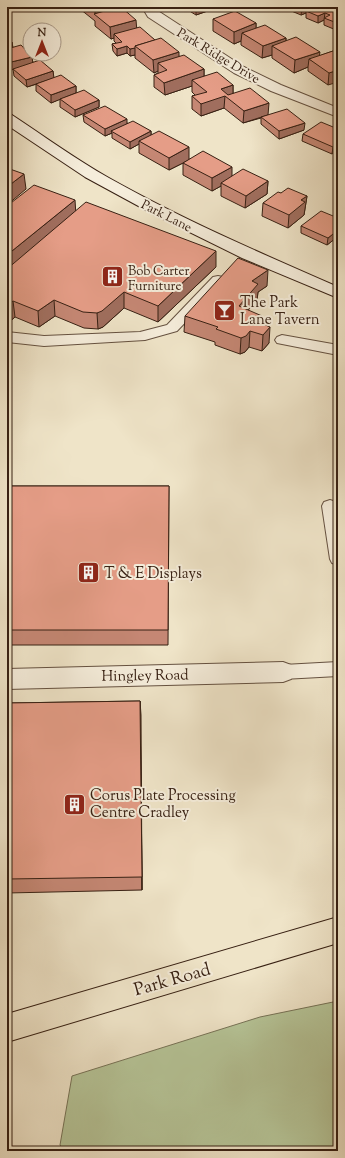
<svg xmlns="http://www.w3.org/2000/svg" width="345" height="1158" font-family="'Sorts Mill Goudy',serif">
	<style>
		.green { fill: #b6c598; stroke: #767256 }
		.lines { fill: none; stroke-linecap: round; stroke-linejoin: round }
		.service-casing { stroke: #655140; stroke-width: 2 }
		.minor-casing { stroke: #655140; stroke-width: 2 }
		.secondary-casing { stroke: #372013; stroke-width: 2 }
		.trunk-casing { stroke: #372013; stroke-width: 2 }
		.service { fill: #f5eddb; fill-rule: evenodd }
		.minor { fill: #f5eddb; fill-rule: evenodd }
		.secondary { fill: #f5eddb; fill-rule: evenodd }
		.trunk { fill: #efe4c8; fill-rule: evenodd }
		.wall { fill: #c58774; stroke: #372013 }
		.shaded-wall { fill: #a06e5e; stroke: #372013 }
		.building { fill: #e59d87; stroke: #372013 }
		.labels { text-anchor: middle; stroke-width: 4; stroke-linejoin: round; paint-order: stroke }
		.far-street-label { font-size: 13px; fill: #372013; stroke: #f5eddb }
		.far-poi-label { font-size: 13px; fill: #372013; stroke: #f5eddb; text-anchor: start }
		.poi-label { font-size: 15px; fill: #372013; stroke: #f5eddb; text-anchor: start }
		.street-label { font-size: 15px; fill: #372013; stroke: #f5eddb }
		.near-street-label { font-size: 18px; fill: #372013; stroke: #f5eddb }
	</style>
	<rect width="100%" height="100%" fill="#efe4c8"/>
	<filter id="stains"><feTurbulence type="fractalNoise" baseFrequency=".005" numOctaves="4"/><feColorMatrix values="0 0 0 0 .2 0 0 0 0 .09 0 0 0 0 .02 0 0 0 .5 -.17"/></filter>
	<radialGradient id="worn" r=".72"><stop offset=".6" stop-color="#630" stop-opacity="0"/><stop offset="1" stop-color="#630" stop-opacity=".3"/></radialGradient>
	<path class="green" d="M338,1001V1151H64L60,1145L72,1076L260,1017Z"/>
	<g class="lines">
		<defs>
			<g id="service">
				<path d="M218,276L223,277L225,280L223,283L177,331L145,340L44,346L7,342V332L44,336L140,332L167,325L213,277Z"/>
				<path d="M282,335L338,345V355L277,343L275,340L277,337Z"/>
				<path d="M330,500L336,502L338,506V565L332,563L330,559L322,506L324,502Z"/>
				<path d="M338,662V676L283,679L277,677L274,672L277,667L283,665Z"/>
			</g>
			<g id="minor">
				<path d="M142,7H156L158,11L244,67L281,85L338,108V117L271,91L234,73L148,17Z"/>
				<path d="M283,662L291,665L295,672L291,679L283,682L7,689V669Z"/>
			</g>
			<path id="secondary" d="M7,113L12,115C44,136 75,159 109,178C182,219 260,253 338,287V298L242,258L155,215L85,177L7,125Z"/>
			<path id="trunk" d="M338,917V943L7,1042V1014Z"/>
		</defs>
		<use href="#service" class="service-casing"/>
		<use href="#minor" class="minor-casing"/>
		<use href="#secondary" class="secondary-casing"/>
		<use href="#trunk" class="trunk-casing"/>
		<use href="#service" class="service"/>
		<use href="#minor" class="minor"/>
		<use href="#secondary" class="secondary"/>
		<use href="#trunk" class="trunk"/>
	</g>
	<g class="wall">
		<path d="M80,7H121L137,28L179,56L204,69V76L233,85V93L268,115L304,130L279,139L261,124V118L243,123L224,108L201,116L192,109V96L195,95L192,92V86L165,95L154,87V75L158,73V71L154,73L135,58V55L130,56L127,53L117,56L113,51L112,44L116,43L114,41V38L111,39L95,26V21L80,9Z"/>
		<path d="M183,7H216V8L196,15Z"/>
		<path d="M289,7H338V29L336,30L324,25V20L318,23L306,18V13L301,15L289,10Z"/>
		<path d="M213,19L256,23V28L286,38V41L319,56L336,50L328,85L308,71V67L294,73L272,58V55L262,58L241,45V41L234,44L213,31Z"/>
		<path d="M7,37L12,42L13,48L33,62L53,71V78L76,86V93L99,100V107L75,117L60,107V99L51,103L36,91V84H37L27,87L14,76L13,69L7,70Z"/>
		<path d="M83,115L127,123L151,131V134L189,159L232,176L268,181L267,194L245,208L221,196V186L212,191L183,175V163L169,170L139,153V144L130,149L112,138V133L105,136L84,122Z"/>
		<path d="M338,129L332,154L302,141L303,134Z"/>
		<path d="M281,193L307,196L304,215L288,228L262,216L263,203Z"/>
		<path d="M7,206L76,211L216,267L158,322L124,308L103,327L98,329L84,328L55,316L39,327L15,317L7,324Z"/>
		<path d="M338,218V250L335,249L336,238L327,245L301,233V226Z"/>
		<path d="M267,286L258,292L257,300L248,310L261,323L269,343L262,351L249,347L245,352L240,354L215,345V342L184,332L185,316Z"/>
		<path d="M7,486H169L168,645H7Z"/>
		<path d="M140,701L142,890L7,893V703Z"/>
	</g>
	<g class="shaded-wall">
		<path d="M105,7H120L95,14V10Z"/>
		<path d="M199,7H216V8L196,15V8Z"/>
		<path d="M305,7H307V11H306V13L301,15L302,8Z"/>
		<path d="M325,13L324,20L318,23V16Z"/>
		<path d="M136,20L137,32L114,34V38L111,39L110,27Z"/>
		<path d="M256,23V35L242,33L241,41L234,44V32Z"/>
		<path d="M337,23H338V29L336,30Z"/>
		<path d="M286,38L285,50L272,46V55L262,58L263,46Z"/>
		<path d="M12,42L13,49L7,50V43Z"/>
		<path d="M127,46V53L117,56V49Z"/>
		<path d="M135,48V55L130,56V49Z"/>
		<path d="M179,52V65L158,63V71L154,73L153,60Z"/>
		<path d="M320,52L318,64L309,59L308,67L294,73L295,60Z"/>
		<path d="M32,57L33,64L7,71V63Z"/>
		<path d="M204,69V82L192,80V86L165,95L164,83Z"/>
		<path d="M338,70V82L328,85L329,73Z"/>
		<path d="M53,71L54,78L27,87L26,80Z"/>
		<path d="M233,85V98L225,96L224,108L201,116V104L221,89Z"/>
		<path d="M76,86V93L51,103V95Z"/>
		<path d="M99,100V107L75,117V110Z"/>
		<path d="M269,103L268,115L243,123L244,111Z"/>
		<path d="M127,119V126L111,131L112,133L105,136V129Z"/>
		<path d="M305,123L304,130L279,139V131Z"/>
		<path d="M151,131V138L139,141V144L130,149V142Z"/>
		<path d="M338,143V150L332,154L333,147Z"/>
		<path d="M189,147V160L169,170V158Z"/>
		<path d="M232,167V180L221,183V186L212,191V178Z"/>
		<path d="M24,174L26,189L7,205V187Z"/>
		<path d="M268,181L267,194L245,208L246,196Z"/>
		<path d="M307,196L304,215L288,228L289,215L301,200Z"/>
		<path d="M75,200L76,216L7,273V255Z"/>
		<path d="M338,230V236H337L336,238L327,245L328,238Z"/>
		<path d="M216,251V267L158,322V306Z"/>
		<path d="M268,270L267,286L258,292L257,300L238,322L239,306L252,281Z"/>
		<path d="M124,292V308L103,327L98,329L97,313Z"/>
		<path d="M54,300L55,316L39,327L38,311Z"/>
		<path d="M13,301L15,317L7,324V306Z"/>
		<path d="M262,316L260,332L256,321Z"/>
		<path d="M270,327L269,343L262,351L263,335Z"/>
		<path d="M250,331L249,347L245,352L240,354L241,338Z"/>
		<path d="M140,701L141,715L142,890V877Z"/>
	</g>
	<g class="building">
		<path d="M92,7H105L95,10Z"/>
		<path d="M119,7H121L136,20L110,27L94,14Z"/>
		<path d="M311,7H338V23H337L324,18L330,15L325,13L318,16L306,11L313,8Z"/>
		<path d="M235,11L256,23L234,32L213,19Z"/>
		<path d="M265,25L286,38L263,46L242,33Z"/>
		<path d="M140,27L155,40L135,46V48L130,49L127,46L117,49L112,44L122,42L114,34Z"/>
		<path d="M7,37L12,42L7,43Z"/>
		<path d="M296,37L320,52L295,60L272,46Z"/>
		<path d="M161,38L179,52L153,60L135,46Z"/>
		<path d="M21,45L32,57L7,63V49Z"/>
		<path d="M336,50L338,52V70L329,73L309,59Z"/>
		<path d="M184,55L204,69L164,83L154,75L167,70L158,63Z"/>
		<path d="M40,60L53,71L26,80L13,69Z"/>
		<path d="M217,72L233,85L221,89L228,95L250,88L269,103L244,111L225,96L201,104L192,96L207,92L192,80Z"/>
		<path d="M61,75L76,86L51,95L36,84Z"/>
		<path d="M84,90L99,100L75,110L60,99Z"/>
		<path d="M105,106L127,119L105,129L83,115Z"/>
		<path d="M287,109L305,123L279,131L261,117Z"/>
		<path d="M133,121L151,131L130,142L111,131Z"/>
		<path d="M321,122L338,129V143L333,147L303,134Z"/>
		<path d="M159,131L189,147L169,158L139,141Z"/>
		<path d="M203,151L232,167L212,178L183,163Z"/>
		<path d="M7,168L24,174L7,187Z"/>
		<path d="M243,169L268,181L246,196L221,183Z"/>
		<path d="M34,185L75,200L7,255V206Z"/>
		<path d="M288,188L307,196L301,200L305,202L289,215L263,203L278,192L281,193Z"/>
		<path d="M86,202L216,251L158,306L124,292L102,311L97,313L83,312L54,300L38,311L13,301L7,306V269Z"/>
		<path d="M321,211L338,218V230L328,238L301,226Z"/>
		<path d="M238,258L268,270L252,281L258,284L239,306L262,316L256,321L270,327L263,335L250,331L246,336L241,338L216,329L218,327L185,316Z"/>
		<path d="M7,486H169L168,630H7Z"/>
		<path d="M140,701L142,877L7,879V703Z"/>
	</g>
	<defs>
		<symbol id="building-square" viewBox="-11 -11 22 22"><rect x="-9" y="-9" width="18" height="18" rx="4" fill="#8f2418" stroke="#f5eddb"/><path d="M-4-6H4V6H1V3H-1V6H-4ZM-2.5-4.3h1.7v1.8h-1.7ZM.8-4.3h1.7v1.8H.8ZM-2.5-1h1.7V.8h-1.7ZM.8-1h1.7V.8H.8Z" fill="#fff"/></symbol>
		<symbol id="bar-square" viewBox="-11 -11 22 22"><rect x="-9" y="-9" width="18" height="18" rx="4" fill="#8f2418" stroke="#f5eddb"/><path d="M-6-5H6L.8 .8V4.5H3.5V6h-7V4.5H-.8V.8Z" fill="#fff"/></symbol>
	</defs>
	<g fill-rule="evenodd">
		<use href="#building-square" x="100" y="264" width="25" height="25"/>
		<use href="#bar-square" x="212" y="298" width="25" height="25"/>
		<use href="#building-square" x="76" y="560" width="25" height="25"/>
		<use href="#building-square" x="62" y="792" width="25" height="25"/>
	</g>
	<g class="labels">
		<g class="far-street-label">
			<text transform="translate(219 55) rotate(31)" y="5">Park Ridge Drive</text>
			<text transform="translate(167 215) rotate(27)" y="5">Park Lane</text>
		</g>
		<g class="far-poi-label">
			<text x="128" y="275">Bob Carter<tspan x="128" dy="15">Furniture</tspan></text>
		</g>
		<g class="poi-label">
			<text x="240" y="307">The Park<tspan x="240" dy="17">Lane Tavern</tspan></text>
			<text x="104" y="578">T &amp; E Displays</text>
			<text x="90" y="800">Corus Plate Processing<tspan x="90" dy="17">Centre Cradley</tspan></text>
		</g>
		<g class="street-label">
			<text transform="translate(145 675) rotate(-1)" y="5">Hingley Road</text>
		</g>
		<g class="near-street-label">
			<text transform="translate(172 979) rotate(-16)" y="6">Park Road</text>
		</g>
	</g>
	<rect width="345" height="1158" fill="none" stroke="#efe4c8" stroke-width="24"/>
	<rect x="8" y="8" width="329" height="1142" fill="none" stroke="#372013" stroke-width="2"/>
	<rect x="12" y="12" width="321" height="1134" fill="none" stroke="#372013"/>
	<g transform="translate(42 42)"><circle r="19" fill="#f5eddb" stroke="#a99b8b"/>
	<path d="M0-3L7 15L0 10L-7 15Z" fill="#8f2418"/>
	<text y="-6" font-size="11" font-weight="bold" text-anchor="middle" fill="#372013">N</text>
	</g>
	<rect width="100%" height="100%" filter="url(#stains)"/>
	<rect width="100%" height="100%" fill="url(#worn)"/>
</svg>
